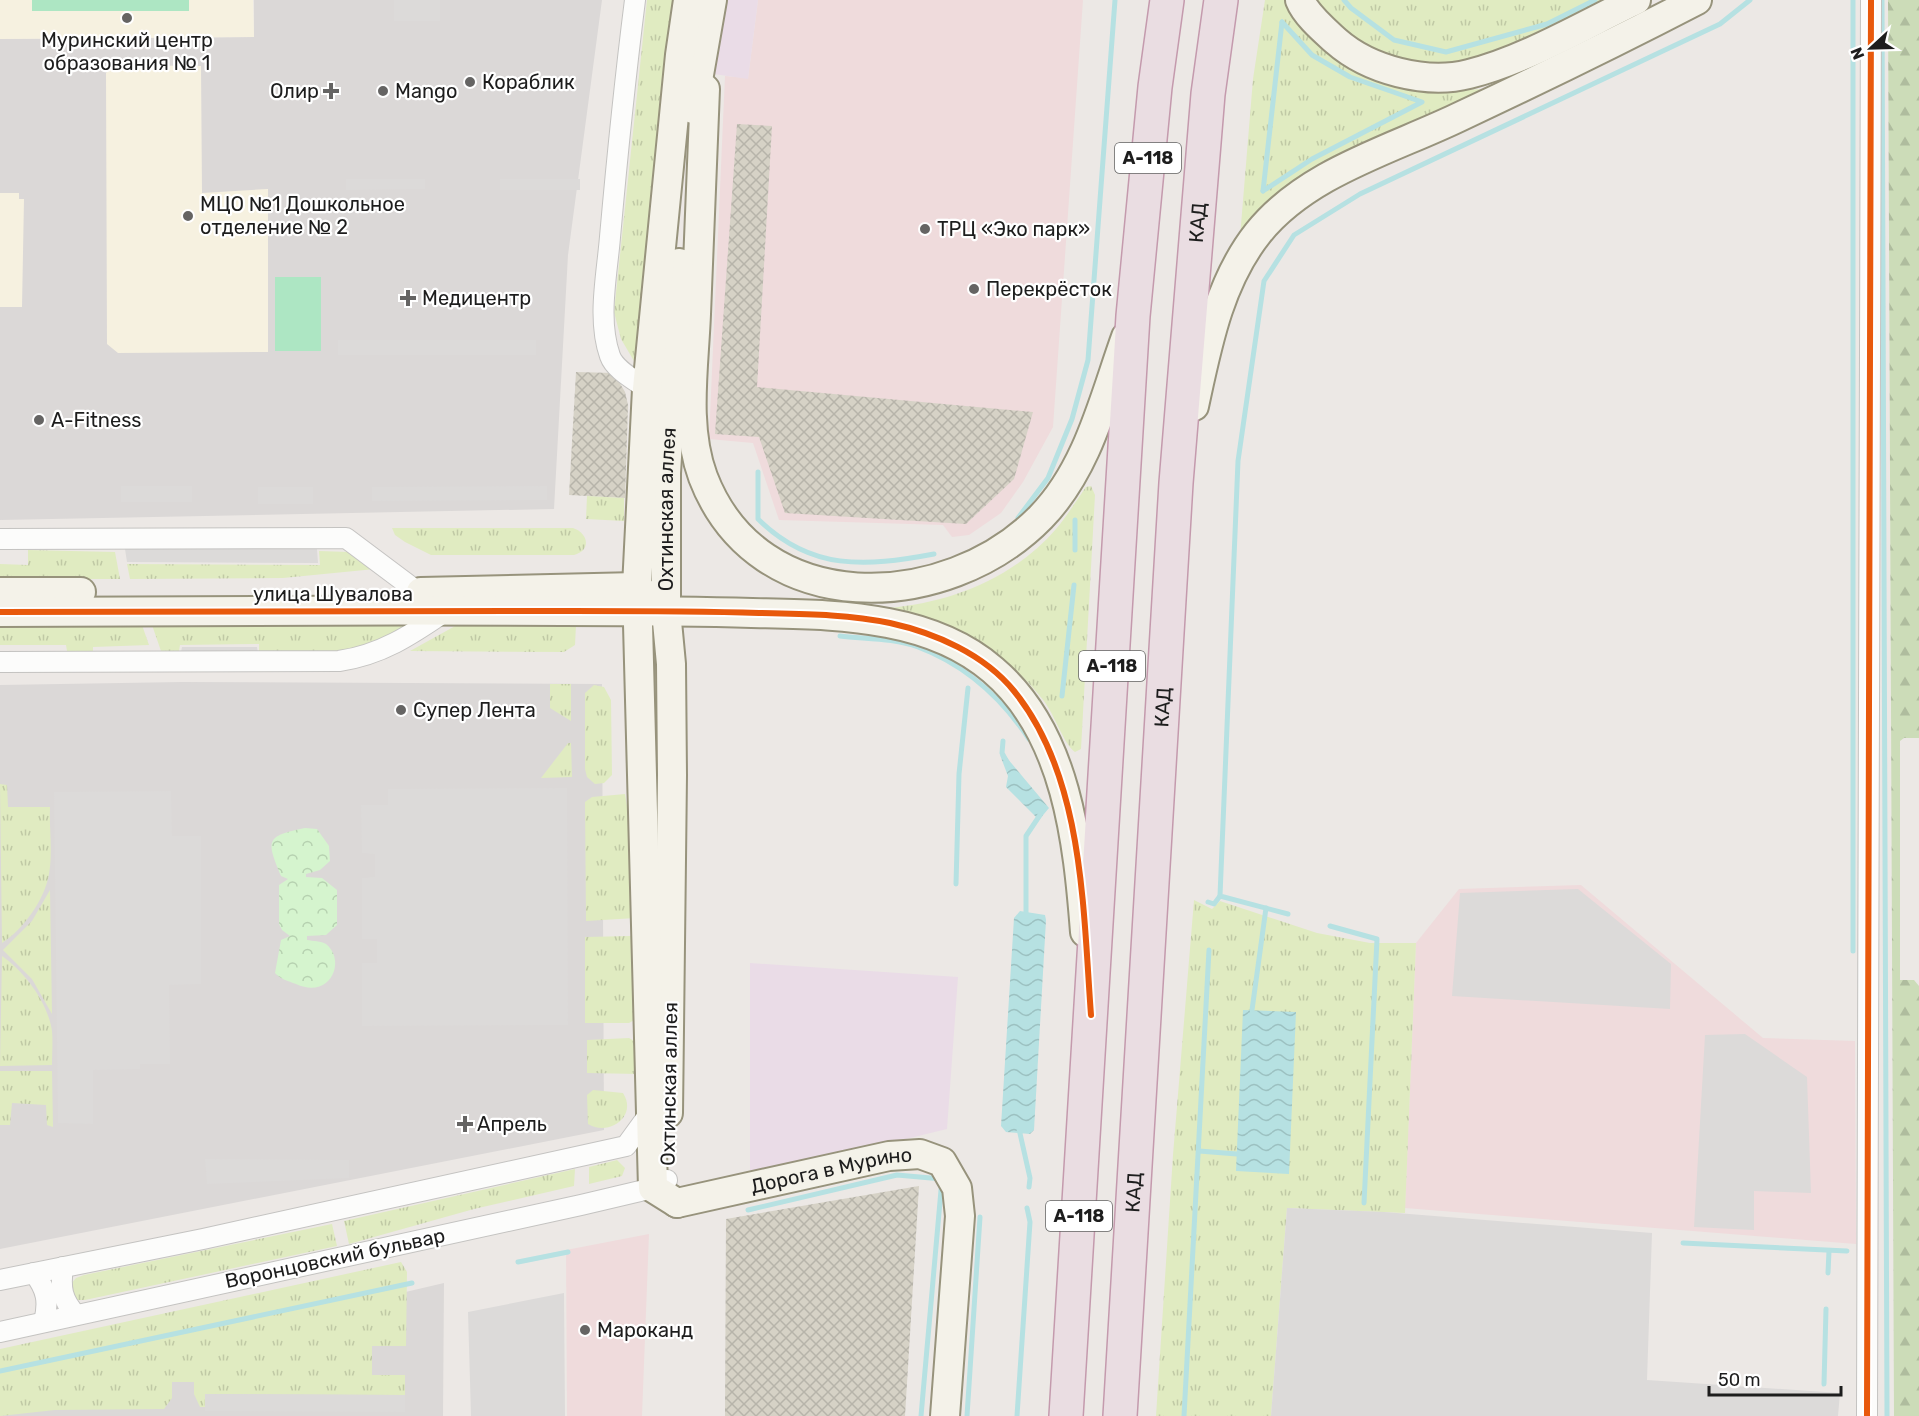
<svg xmlns="http://www.w3.org/2000/svg" width="1919" height="1416" font-family="Rubik,sans-serif">
	<style>
		.residential { fill: #dbd8d7 }
		.commercial { fill: #efdbdc }
		.industrial { fill: #eadce7 }
		.education { fill: #f6f1e0 }
		.construction { fill: url(#construction-cross-hatch) }
		.grass { fill: url(#grass-tufts) }
		.forest { fill: url(#forest-firs) }
		.park { fill: url(#park-crowns) }
		.pitch { fill: #ade6c3 }
		.parking { fill: #dcdad9 }
		.water { fill: url(#water-waves) }
		.lines { fill: none; stroke-linecap: round; stroke-linejoin: round }
		.stream { stroke: #b6e1e2; stroke-width: 5 }
		.street-casing { stroke: #c4c3c1; stroke-width: 22 }
		.secondary-casing { stroke: #97937c; stroke-width: 32 }
		.highway-casing { stroke: #c49aad; stroke-width: 36 }
		.street { stroke: #fcfcfb; stroke-width: 20 }
		.secondary { stroke: #f4f2e9; stroke-width: 28 }
		.highway { stroke: #eadde2; stroke-width: 33 }
		.cycleway-casing { stroke: #fff; stroke-width: 10 }
		.cycleway { stroke: #e8590c; stroke-width: 6 }
		.poi-dot { fill: #656463; stroke: #fff; stroke-width: 2 }
		.labels { text-anchor: middle; stroke-width: 4.5; stroke-linejoin: round; paint-order: stroke }
		.shield { fill: #fff; stroke: #616161; stroke-width: 1.5 }
		.shield-label { font-size: 18px; font-weight: bold; fill: #1d1d1d }
		.poi-label { font-size: 20px; fill: #1d1d1d; stroke: #fff; text-anchor: start }
		.street-label { font-size: 20px; fill: #1d1d1d; stroke: #fff }
	</style>
	<defs>
		<pattern id="construction-cross-hatch" width="8" height="8" patternUnits="userSpaceOnUse" patternTransform="scale(1.5)"><rect width="8" height="8" fill="#d6d2c6"/><path d="M0 0l8 8M0 8l8-8" fill="none" stroke="#b7b4aa"/></pattern>
		<pattern id="grass-tufts" width="24" height="20" patternUnits="userSpaceOnUse" patternTransform="scale(1.5)"><rect width="24" height="20" fill="#e0ebc1"/><path d="M3 7l-1-3M5 7V3M7 7l1-3M15 17l-1-3M17 17v-4M19 17l1-3" fill="none" stroke="#c0c9a5"/></pattern>
		<pattern id="forest-firs" width="22" height="20" patternUnits="userSpaceOnUse" patternTransform="scale(1.5)"><rect width="22" height="20" fill="#ccdcb8"/><path d="M5 1l3.5 6h-7zM16 11l3.5 6h-7z" fill="#afbc9e"/></pattern>
		<pattern id="park-crowns" width="20" height="18" patternUnits="userSpaceOnUse" patternTransform="scale(1.5)"><rect width="20" height="18" fill="#d5f4ce"/><path d="M2 6a3 3 0 1 1 6 0M12 15a3 3 0 1 1 6 0" fill="none" stroke="#b6d1b0"/></pattern>
		<pattern id="water-waves" width="16" height="10" patternUnits="userSpaceOnUse" patternTransform="scale(1.5)"><rect width="16" height="10" fill="#b6e1e2"/><path d="M0 5q4-4 8 0t8 0" fill="none" stroke="#9cc1c1"/></pattern>
	</defs>
	<rect width="100%" height="100%" fill="#ece8e5"/>
	<g class="residential">
		<path d="M254,0H602L568,255L554,509L0,520V39L254,37Z"/>
		<path d="M182,682L602,684L604,1130L0,1249V685Z"/>
		<path d="M444,1283L443,1416H0V1387Z"/>
	</g>
	<g class="commercial">
		<path d="M758,0H1083L1053,427L1023,482L1001,513L969,535L952,537L943,525L779,520L753,443L709,439L725,76L748,78Z"/>
		<path d="M1581,885L1763,1038L1855,1041L1856,1244L1405,1208L1416,943L1459,889Z"/>
		<path d="M649,1234L642,1416H567L566,1250Z"/>
	</g>
	<g class="industrial">
		<path d="M723,0H758L748,79L714,74Z"/>
		<path d="M750,963L958,977L947,1129L750,1177Z"/>
	</g>
	<g class="education">
		<path d="M0,0H253L254,37L0,39Z"/>
		<path d="M114,65L201,66L202,193L268,189V352L118,353L107,344L106,73Z"/>
		<path d="M0,193H19V199H24L22,307H0Z"/>
	</g>
	<g class="construction">
		<path d="M737,124L772,126L757,387L1033,412L1014,479L966,524L785,513L759,437L715,434Z"/>
		<path d="M576,372L614,373L625,392L628,405L625,498L569,495Z"/>
		<path d="M919,1186L905,1416H725L726,1219Z"/>
	</g>
	<g class="grass">
		<path d="M647,0H682L637,361H634L621,339L614,312Z"/>
		<path d="M1265,0H1286L1305,27L1458,90L1484,89V93L1240,237L1253,79Z"/>
		<path d="M1317,0H1614C1535,37 1444,100 1360,41C1344,30 1327,17 1317,0Z"/>
		<path d="M1091,486L1095,495L1081,749L1075,752C1065,746 1054,714 1044,701C998,643 956,628 888,608C950,603 1014,578 1056,529C1067,516 1076,501 1086,487Z"/>
		<path d="M587,496L624,498V521L586,519Z"/>
		<path d="M392,528H573C588,533 592,550 574,555H431L405,542L395,535Z"/>
		<path d="M28,550L115,552L120,579H0V564L28,565Z"/>
		<path d="M319,551L349,552L375,569L283,578L130,579L127,564L320,565Z"/>
		<path d="M0,623L142,625L149,645L93,647V651H67L66,645H0Z"/>
		<path d="M408,624L382,640L350,652L259,651V644L180,645L179,651H161L152,625Z"/>
		<path d="M457,625H576L575,645L564,652L410,651Z"/>
		<path d="M550,684H571V721L550,708Z"/>
		<path d="M594,685L604,687L611,700L612,775L604,783L595,784L587,777L585,769V693Z"/>
		<path d="M568,743H571L572,777L541,778Z"/>
		<path d="M0,784L7,785L8,807H50C49,828 53,853 49,874C45,899 23,930 2,943Z"/>
		<path d="M625,794L638,870L636,918L586,921L585,802L592,797Z"/>
		<path d="M50,890L52,1014L32,979L3,950L32,921Z"/>
		<path d="M1194,900L1212,909L1220,901L1317,933L1370,943H1416L1405,1213L1287,1208L1271,1416H1156L1173,1155Z"/>
		<path d="M631,936L634,938L636,1019L629,1023H585V937Z"/>
		<path d="M2,956C25,972 48,1003 52,1031C53,1042 52,1054 52,1065L0,1066Z"/>
		<path d="M629,1038L636,1042L639,1074L587,1073V1040Z"/>
		<path d="M0,1071H52L53,1127L47,1125L46,1105L12,1103L10,1125H0Z"/>
		<path d="M593,1090L623,1093C638,1116 609,1137 588,1124L587,1095Z"/>
		<path d="M617,1160L625,1168L622,1176L589,1184V1167Z"/>
		<path d="M575,1169L574,1186L474,1209L349,1244L344,1221Z"/>
		<path d="M332,1224L337,1246L85,1300H75L69,1286L76,1278L84,1275Z"/>
		<path d="M401,1262L407,1272L406,1346H372V1375H405V1395L205,1394V1407H200L194,1394V1382H172V1398L164,1409L55,1410L0,1416V1349Z"/>
	</g>
	<path class="forest" d="M1888,0H1919V738H1904L1900,741V980H1914L1919,986V1416H1894Z"/>
	<path class="park" d="M305,828L317,829L329,846L330,861L320,870L306,874V877L322,878L337,890V925L326,935L307,936V940C313,941 321,941 326,944C347,961 330,1000 296,984C288,981 280,979 275,973L281,940L290,936L282,930L279,924V885L288,879L281,876C267,841 264,836 305,828Z"/>
	<g class="pitch">
		<rect x="32" y="0" width="157" height="11"/>
		<rect x="275" y="277" width="46" height="74"/>
	</g>
	<g class="parking">
		<rect x="394" y="0" width="46" height="21"/>
		<path d="M346,179H425V189L346,190Z"/>
		<rect x="500" y="179" width="80" height="11"/>
		<rect x="338" y="340" width="198" height="15"/>
		<rect x="121" y="486" width="71" height="16"/>
		<path d="M547,486V500L372,501V487Z"/>
		<rect x="258" y="487" width="55" height="17"/>
		<path d="M125,549H317L318,563L127,562Z"/>
		<path d="M182,647H257L258,653L181,652Z"/>
		<path d="M567,788L568,1025L362,1026V963H377V939H362V878L375,877V854L362,853L361,805H388V789Z"/>
		<path d="M171,791L172,836H201V984L169,985L170,1064H140V1069L93,1070V1124L58,1123L54,792Z"/>
		<path d="M1578,889L1671,964L1670,1009L1452,996L1460,893Z"/>
		<path d="M1745,1034L1807,1077L1811,1193L1754,1191V1230L1694,1227L1705,1035Z"/>
		<path d="M205,1159L349,1160V1178L207,1184Z"/>
		<path d="M1287,1208L1384,1212L1652,1233L1647,1380L1840,1393L1838,1416H1271Z"/>
		<path d="M564,1293L565,1416H471L468,1312Z"/>
		<path d="M205,1394L405,1395V1412L205,1411Z"/>
	</g>
	<g class="water">
		<path d="M1000,755L1007,758L1049,808L1039,820L1006,787L1008,776Z"/>
		<path d="M1020,911L1045,915L1046,920L1034,1130L1030,1134L1006,1132L1001,1126L1014,918Z"/>
		<path d="M1243,1010L1296,1012L1289,1174L1236,1171Z"/>
	</g>
	<g class="lines">
		<g class="stream">
			<path d="M1344,0L1351,8L1394,40L1446,52L1547,24L1595,0"/>
			<path d="M1853,0V951"/>
			<path d="M1882,0L1887,1416"/>
			<path d="M1263,191L1312,159L1422,102L1350,77L1312,55L1282,22"/>
			<path d="M1263,191L1282,22"/>
			<path d="M758,472V519C811,571 865,567 934,554"/>
			<path d="M1018,518L1048,478L1072,419L1088,360L1115,0"/>
			<path d="M1075,550V520"/>
			<path d="M840,636C865,639 894,638 918,647C966,665 1001,697 1029,739"/>
			<path d="M1062,696L1074,585"/>
			<path d="M1003,741L1002,753L1007,762"/>
			<path d="M956,884L959,774L968,688"/>
			<path d="M1208,902L1214,904L1220,896"/>
			<path d="M1288,914L1220,896L1238,461L1264,281L1294,235L1360,194L1720,24L1750,0"/>
			<path d="M1026,916V836L1040,815"/>
			<path d="M1330,926L1377,939L1364,1203"/>
			<path d="M1252,1010L1266,908"/>
			<path d="M1019,1129L1030,1178L1029,1187"/>
			<path d="M1199,1151L1237,1154"/>
			<path d="M748,1210L897,1175L942,1179L921,1416"/>
			<path d="M1683,1243L1847,1251"/>
			<path d="M518,1262L568,1252"/>
			<path d="M1828,1273L1829,1251"/>
			<path d="M0,1371L412,1283"/>
			<path d="M1824,1384L1826,1309"/>
			<path d="M967,1416L980,1217"/>
			<path d="M1017,1416L1030,1222L1027,1208"/>
			<path d="M1184,1416L1209,950"/>
		</g>
		<defs>
			<g id="street">
				<path d="M635,0C625,79 617,158 610,237C607,275 597,319 610,356C615,370 635,380 647,389"/>
				<path d="M0,539L346,538L418,592"/>
				<path d="M0,662L339,661C381,655 411,635 446,611"/>
				<path d="M63,1267C60,1288 62,1300 76,1315"/>
				<path d="M34,1273C47,1290 49,1302 44,1322"/>
				<path d="M0,1280L203,1239L626,1146L650,1113"/>
				<path d="M0,1332L581,1205L653,1188L667,1180"/>
				<path d="M1867,1416L1871,0"/>
			</g>
			<g id="secondary">
				<path d="M1300,0C1306,15 1324,30 1336,41C1369,70 1426,85 1469,74C1525,60 1584,25 1636,0"/>
				<path d="M705,89C702,164 699,239 696,314C694,367 684,426 703,477C758,621 946,614 1041,517C1088,469 1104,398 1126,337"/>
				<path d="M693,109L712,0"/>
				<path d="M1194,406C1207,346 1219,282 1258,233C1306,173 1390,150 1457,118C1538,80 1618,41 1697,0"/>
				<path d="M0,592H81"/>
				<path d="M421,592L637,587L652,600"/>
				<path d="M0,612C188,611 376,610 564,611C627,611 689,611 752,613C797,614 843,614 888,623C925,630 964,645 993,670C1067,733 1078,842 1085,932"/>
				<path id="s1" d="M668,1113L672,775L671,664L666,611V473L679,263"/>
				<path d="M677,1203L653,1188L637,587L647,389L680,55L688,0"/>
				<path id="s2" d="M677,1203L889,1156L920,1154L942,1162L957,1188L960,1216L945,1416"/>
			</g>
			<g id="highway">
				<path d="M1066,1416L1133,316L1155,87L1167,0"/>
				<path id="s3" d="M1120,1416L1176,483L1208,94L1221,0"/>
			</g>
		</defs>
		<use href="#street" class="street-casing"/>
		<use href="#secondary" class="secondary-casing"/>
		<use href="#highway" class="highway-casing"/>
		<use href="#street" class="street"/>
		<use href="#secondary" class="secondary"/>
		<use href="#highway" class="highway"/>
		<defs>
			<g id="cycleway">
				<path d="M0,612C191,611 382,611 573,611C635,611 697,611 759,613C802,614 847,614 890,623C935,633 984,654 1014,691C1084,777 1083,910 1091,1015"/>
				<path d="M1867,1416L1871,0"/>
			</g>
		</defs>
		<use href="#cycleway" class="cycleway-casing"/>
		<use href="#cycleway" class="cycleway"/>
	</g>
	<g class="poi-dot">
		<circle cx="127" cy="18" r="6"/>
		<circle cx="470" cy="82" r="6"/>
		<path d="M328 82h6v6h6v6h-6v6h-6v-6h-6v-6h6z"/>
		<circle cx="383" cy="91" r="6"/>
		<circle cx="188" cy="216" r="6"/>
		<circle cx="925" cy="229" r="6"/>
		<circle cx="974" cy="289" r="6"/>
		<path d="M405 289h6v6h6v6h-6v6h-6v-6h-6v-6h6z"/>
		<circle cx="39" cy="420" r="6"/>
		<circle cx="401" cy="710" r="6"/>
		<path d="M462 1115h6v6h6v6h-6v6h-6v-6h-6v-6h6z"/>
		<circle cx="585" cy="1330" r="6"/>
	</g>
	<g class="labels">
		<g class="shield">
			<rect x="1115" y="143" width="66" height="30" rx="4.5"/>
			<rect x="1079" y="651" width="66" height="30" rx="4.5"/>
			<rect x="1046" y="1201" width="66" height="30" rx="4.5"/>
		</g>
		<g class="shield-label">
			<text x="1148" y="164">А-118</text>
			<text x="1112" y="672">А-118</text>
			<text x="1079" y="1222">А-118</text>
		</g>
		<g class="poi-label">
			<text x="127" y="47" text-anchor="middle">Муринский центр<tspan x="127" dy="23">образования № 1</tspan></text>
			<text x="482" y="89">Кораблик</text>
			<text x="319" y="98" text-anchor="end">Олир</text>
			<text x="395" y="98">Mango</text>
			<text x="200" y="211">МЦО №1 Дошкольное<tspan x="200" dy="23">отделение № 2</tspan></text>
			<text x="937" y="236">ТРЦ «Эко парк»</text>
			<text x="986" y="296">Перекрёсток</text>
			<text x="422" y="305">Медицентр</text>
			<text x="51" y="427">A-Fitness</text>
			<text x="413" y="717">Супер Лента</text>
			<text x="477" y="1131">Апрель</text>
			<text x="597" y="1337">Мароканд</text>
		</g>
		<g class="street-label">
			<text dy="7" stroke="none"><textPath href="#s3" startOffset="1196">КАД</textPath></text>
			<text dy="7" stroke="none"><textPath href="#s1" startOffset="604">Охтинская аллея</textPath></text>
			<text x="333" y="601">улица Шувалова</text>
			<text dy="7" stroke="none"><textPath href="#s3" startOffset="710">КАД</textPath></text>
			<text transform="translate(669 1084) rotate(-89)" y="7">Охтинская аллея</text>
			<text dy="7" stroke="none"><textPath href="#s2" startOffset="158">Дорога в Мурино</textPath></text>
			<text dy="7" stroke="none"><textPath href="#s3" startOffset="224">КАД</textPath></text>
			<text transform="translate(335 1258) rotate(-12)" y="7">Воронцовский бульвар</text>
		</g>
	</g>
	<g transform="translate(1871 48) rotate(248)" stroke="#ffffff" stroke-width="4.5" paint-order="stroke">
	<path d="M0-4.5L10 22L0 15L-10 22Z" fill="#1d1d1d"/>
	<text y="-9" font-size="16" font-weight="bold" text-anchor="middle" fill="#1d1d1d">N</text>
	</g>
	<path d="M1709 1386v9h132v-9" fill="none" stroke="#1d1d1d" stroke-width="3"/>
	<text x="1718" y="1386" font-size="18" fill="#1d1d1d" stroke="#ffffff" stroke-width="4.5" paint-order="stroke">50 m</text>
</svg>
